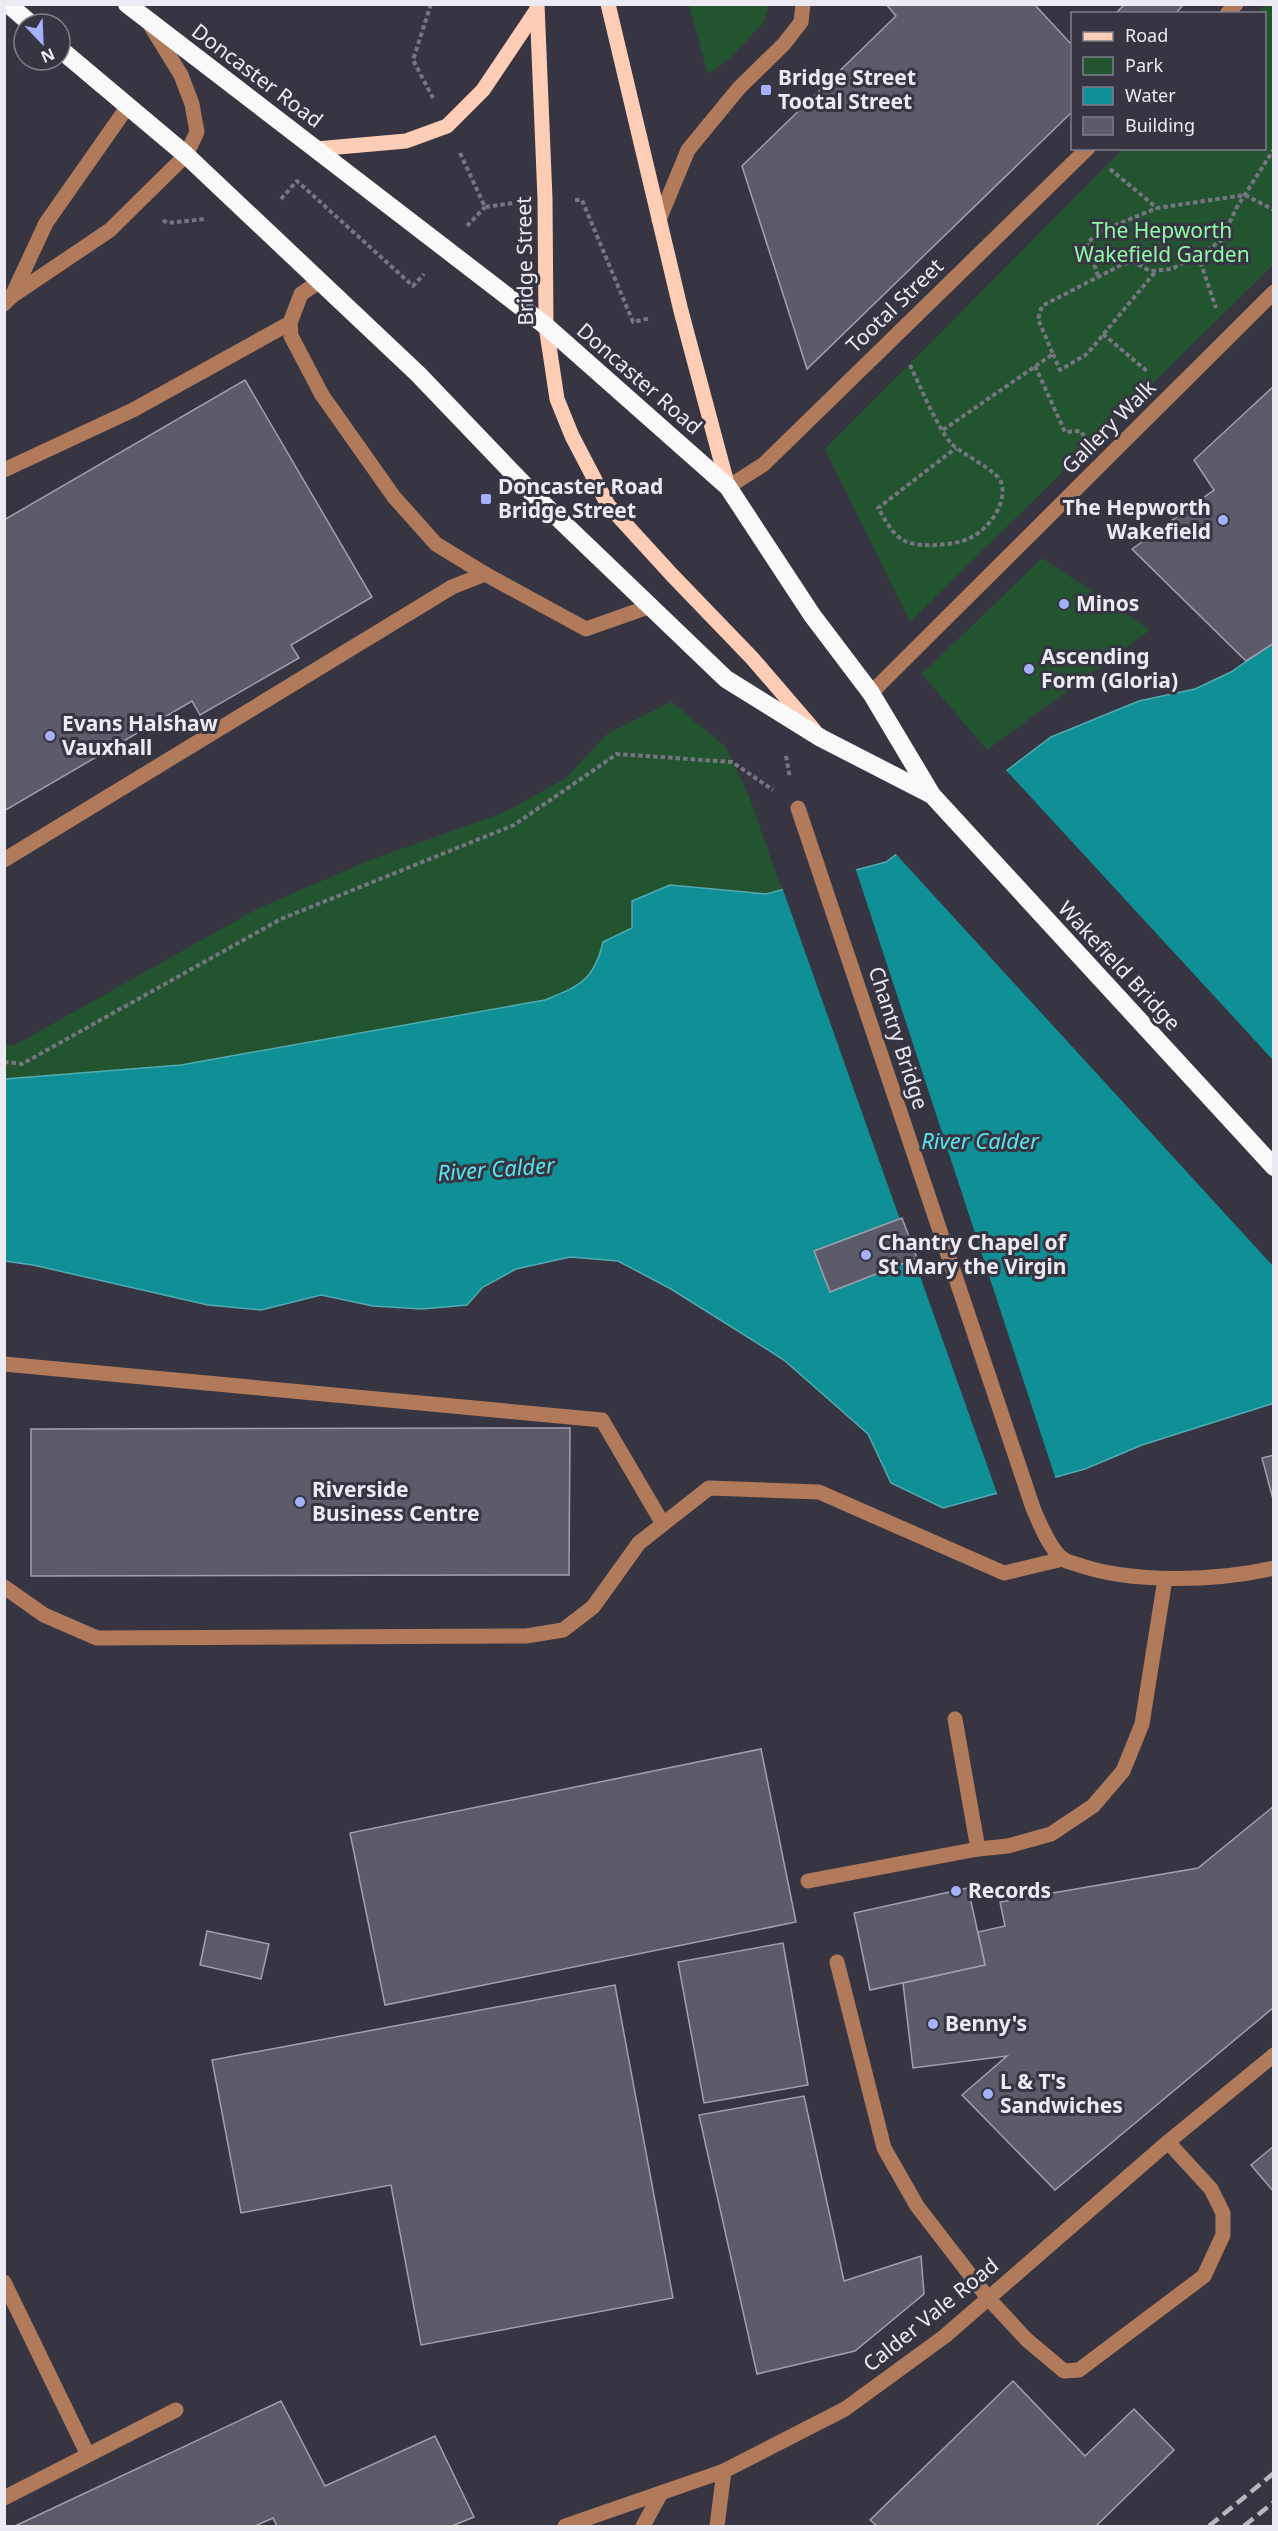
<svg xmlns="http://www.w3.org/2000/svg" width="1278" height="2531" font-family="'Noto Sans',sans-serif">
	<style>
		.green { fill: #22542f }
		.water { fill: #0f8f96; stroke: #51abb2; stroke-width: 1.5 }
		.pier { fill: #373542 }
		.building { fill: #5c5b69; stroke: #a2a0b0; stroke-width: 1.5 }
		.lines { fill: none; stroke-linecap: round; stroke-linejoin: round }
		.path { stroke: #777581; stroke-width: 4; stroke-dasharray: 4.5 3; stroke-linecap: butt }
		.minor { stroke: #b17a5a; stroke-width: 15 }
		.major { stroke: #fdceb5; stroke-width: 15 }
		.highway { stroke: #f9f9f9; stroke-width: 18 }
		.rail { stroke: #b8b7c1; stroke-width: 4.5; stroke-dasharray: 12 6; stroke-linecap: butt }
		.poi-dot { fill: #a4b2fc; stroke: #373542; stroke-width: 2 }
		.labels { text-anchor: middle; stroke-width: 6; stroke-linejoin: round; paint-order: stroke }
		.street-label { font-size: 21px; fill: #ecebf4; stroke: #373542 }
		.poi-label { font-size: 21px; font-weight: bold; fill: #ecebf4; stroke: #373542; text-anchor: start }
		.park-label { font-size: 21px; fill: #8efaa6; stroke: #373542 }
		.water-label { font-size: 22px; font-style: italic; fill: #55e7f0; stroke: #373542 }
	</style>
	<rect width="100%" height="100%" fill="#373542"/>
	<g class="green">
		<path d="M1266,4L1274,5L1273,265L910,622L825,449L1123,149L1264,148V14L1257,13Z"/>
		<path d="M689,5V4L769,5L763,23L730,58L708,74Z"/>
		<path d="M1042,558L1150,630L987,750L922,674Z"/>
		<path d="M671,702L725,746L749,796L782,890L766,894L670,885L633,901L632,928L603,942C594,981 579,986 545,1000L181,1065L5,1079V1044L15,1045L257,909L370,860L503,813L566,778L607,734Z"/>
	</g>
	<path class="water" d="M1273,643L1274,1402L1271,1404L1142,1445L1085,1469L943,1508L891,1483L868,1434L784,1360L671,1289L618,1261L570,1257L516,1269L483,1287L467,1305L422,1309L373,1306L321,1295L261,1310L208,1305L33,1265L5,1261V1079L181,1065L545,1000C579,986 594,981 603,942L632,928V901L670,885L766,894L886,862L1051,737L1139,701L1195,689L1231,672Z"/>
	<g class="pier">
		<path d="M1004,768L1273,1060V1266L894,852Z"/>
		<path d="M855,867L1056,1480L998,1496L782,887Z"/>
	</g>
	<g class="building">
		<path d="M886,4H1034L1072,45V112L807,369L742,166L896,16Z"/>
		<path d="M1125,4H1184L1175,14H1115Z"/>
		<path d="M245,380L372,597L291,645L299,658L200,715L192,701L4,811V520Z"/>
		<path d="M1274,386V643L1246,661L1132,549L1214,490L1194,460Z"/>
		<path d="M902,1218L917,1258L830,1292L814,1251Z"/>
		<path d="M570,1428L569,1575L31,1576V1429Z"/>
		<path d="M1274,1455V1503L1262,1458Z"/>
		<path d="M761,1749L796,1922L385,2005L350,1833Z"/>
		<path d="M1274,1806V2007L1055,2190L962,2095L1007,2056L913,2068L903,1983L985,1965L978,1932L1005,1926L1000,1902L1198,1868Z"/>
		<path d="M968,1888L985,1965L870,1990L854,1913Z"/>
		<path d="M207,1931L269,1944L261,1979L200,1965Z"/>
		<path d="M783,1943L808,2085L704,2103L678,1962Z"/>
		<path d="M615,1985L673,2298L421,2345L391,2185L241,2213L212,2060Z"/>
		<path d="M804,2096L844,2281L921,2256L924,2294L855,2351L757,2374L699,2115Z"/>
		<path d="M1274,2146V2192L1251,2165Z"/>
		<path d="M1013,2381L1085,2456L1134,2409L1174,2450L1096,2526H877L870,2520Z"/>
		<path d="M281,2401L325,2486L435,2436L474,2517L452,2526H277L273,2518L255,2526H15Z"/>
	</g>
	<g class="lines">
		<g class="path">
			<path d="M431,4L413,60L433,98"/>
			<path d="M460,153L485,207L514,203"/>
			<path d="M1110,169L1157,208L1245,195L1274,210"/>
			<path d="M281,199L297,181L413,286L424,274"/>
			<path d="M575,200H582L633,322L651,318"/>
			<path d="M163,220L167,223L205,219"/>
			<path d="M467,226L485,207"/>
			<path d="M1198,255L1216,308"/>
			<path d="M1098,276L1087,243L1101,231L1157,208"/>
			<path d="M1103,334L1148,372"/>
			<path d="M1053,354L1060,370L1087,354L1156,271"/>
			<path d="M910,365C919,384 938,429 951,443C961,454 998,471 1001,482C1008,503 989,529 970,538C956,545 917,549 903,540C891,533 885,519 878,508L956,448"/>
			<path d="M1035,366L1065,432L1080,431L1085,437"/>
			<path d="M943,430L1053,354L1038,319L1042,306L1123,264L1134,262L1150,271L1172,269L1220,242L1237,207L1274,149"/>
			<path d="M786,756L790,778"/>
			<path d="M4,1062L22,1064L281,919L514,825L617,754L732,762L773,790"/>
		</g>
		<g class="minor">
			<path d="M1227,14L1236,4"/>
			<path d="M659,220L688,150L739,88L784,44L801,22L803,4"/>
			<path d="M320,281L301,294L290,323L291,336L322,395L394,497L436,544L485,574"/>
			<path d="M12,296L46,223L128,106"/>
			<path d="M4,304L12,296L110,230L186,155L197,132L192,104L181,75L149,23"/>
			<path d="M4,470L133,410L290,323"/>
			<path d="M728,487L764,464L1088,148"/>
			<path d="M871,693L1274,292"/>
			<path d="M798,808L1033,1508C1039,1522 1050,1550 1063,1559C1067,1562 1073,1563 1076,1564C1131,1584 1217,1581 1274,1568"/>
			<path d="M4,860L452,587L485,574L586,629L651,606"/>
			<path d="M4,1364L602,1420L663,1524"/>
			<path d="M4,1587L44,1615L97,1638L526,1636L563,1630L593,1607L639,1543L709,1488L819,1492L1004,1573L1063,1559"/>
			<path d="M955,1719L978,1849"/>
			<path d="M808,1881L978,1849L1008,1846L1051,1834L1093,1806L1123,1771L1142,1724L1165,1579"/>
			<path d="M837,1962L884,2148L917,2206L988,2298L1027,2340L1064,2371L1079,2370L1204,2276L1223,2235V2213L1211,2189L1168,2142"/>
			<path d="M4,2282L88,2455"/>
			<path d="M4,2498L176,2410"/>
			<path d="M565,2526L724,2471L845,2409L945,2336L1168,2142L1274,2055"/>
			<path d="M643,2526L661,2493"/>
			<path d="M717,2526L724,2471"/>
		</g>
		<g class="major">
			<path d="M537,4L545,199L546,326L557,399L572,436L608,505L672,575L752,658L814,730"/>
			<path d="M608,4L681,311L728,487"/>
			<path d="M316,149L406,141L447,126L483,90L536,11"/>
		</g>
		<g class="highway">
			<path d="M8,4L31,24"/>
			<path d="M127,4L546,326L728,487L812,615L871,693L932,795L1274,1167"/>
			<path d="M60,49L186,155L418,374L533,494L726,679L821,738L932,795"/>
		</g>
		<g class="rail">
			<path d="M1209,2526L1274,2473"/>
			<path d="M1244,2526L1274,2502"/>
		</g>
	</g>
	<g class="poi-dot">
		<rect x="760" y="84" width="12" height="12" rx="3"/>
		<rect x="480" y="493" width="12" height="12" rx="3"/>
		<circle cx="1223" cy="520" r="6"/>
		<circle cx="1064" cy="604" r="6"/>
		<circle cx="1029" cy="669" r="6"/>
		<circle cx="50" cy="736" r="6"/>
		<circle cx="866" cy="1255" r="6"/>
		<circle cx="300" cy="1502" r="6"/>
		<circle cx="956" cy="1891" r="6"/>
		<circle cx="933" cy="2024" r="6"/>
		<circle cx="988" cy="2094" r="6"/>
	</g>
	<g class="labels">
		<g class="street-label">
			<text transform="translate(257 76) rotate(37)" y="7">Doncaster Road</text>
			<text transform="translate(525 261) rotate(-91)" y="7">Bridge Street</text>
			<text transform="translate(895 306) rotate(-44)" y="7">Tootal Street</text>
			<text transform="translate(639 379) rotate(41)" y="7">Doncaster Road</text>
			<text transform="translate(1109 427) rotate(-45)" y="7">Gallery Walk</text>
			<text transform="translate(1119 966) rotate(47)" y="7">Wakefield Bridge</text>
			<text transform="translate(898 1038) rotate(72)" y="7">Chantry Bridge</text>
			<text transform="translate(931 2315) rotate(-39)" y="7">Calder Vale Road</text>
		</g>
		<g class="poi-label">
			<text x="778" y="85">Bridge Street<tspan x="778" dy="24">Tootal Street</tspan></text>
			<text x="498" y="494">Doncaster Road<tspan x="498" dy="24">Bridge Street</tspan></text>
			<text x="1211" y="515" text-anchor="end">The Hepworth<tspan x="1211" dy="24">Wakefield</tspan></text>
			<text x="1076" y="611">Minos</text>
			<text x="1041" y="664">Ascending<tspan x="1041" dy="24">Form (Gloria)</tspan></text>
			<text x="62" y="731">Evans Halshaw<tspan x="62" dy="24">Vauxhall</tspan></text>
			<text x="878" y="1250">Chantry Chapel of<tspan x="878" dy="24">St Mary the Virgin</tspan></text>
			<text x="312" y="1497">Riverside<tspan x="312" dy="24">Business Centre</tspan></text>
			<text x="968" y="1898">Records</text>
			<text x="945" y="2031">Benny's</text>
			<text x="1000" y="2089">L &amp; T's<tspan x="1000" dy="24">Sandwiches</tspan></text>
		</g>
		<g class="park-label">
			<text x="1162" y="238">The Hepworth<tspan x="1162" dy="24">Wakefield Garden</tspan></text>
		</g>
		<g class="water-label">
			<text x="980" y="1149">River Calder</text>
			<text transform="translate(496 1169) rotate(-4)" y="8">River Calder</text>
		</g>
	</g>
	<rect width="1278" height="2531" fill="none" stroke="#ecebf4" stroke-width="12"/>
	<rect x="1071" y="12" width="195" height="138" fill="#373542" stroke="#7f7e89" stroke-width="1.5"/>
	<rect x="1083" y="32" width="30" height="9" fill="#fdceb5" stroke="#7f7e89" stroke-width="1.5"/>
	<text x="1125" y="42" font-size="18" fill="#ecebf4">Road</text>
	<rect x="1083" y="57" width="30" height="18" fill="#22542f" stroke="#7f7e89" stroke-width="1.5"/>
	<text x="1125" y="72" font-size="18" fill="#ecebf4">Park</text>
	<rect x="1083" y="87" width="30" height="18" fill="#0f8f96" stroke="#7f7e89" stroke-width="1.5"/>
	<text x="1125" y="102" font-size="18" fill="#ecebf4">Water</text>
	<rect x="1083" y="117" width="30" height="18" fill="#5c5b69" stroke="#7f7e89" stroke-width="1.5"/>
	<text x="1125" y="132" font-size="18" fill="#ecebf4">Building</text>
	<g transform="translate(42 42) rotate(157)"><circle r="28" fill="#373542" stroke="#7f7e89" stroke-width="1.5"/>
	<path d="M0-4.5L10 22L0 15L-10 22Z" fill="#a4b2fc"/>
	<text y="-9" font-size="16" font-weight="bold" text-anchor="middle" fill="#ecebf4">N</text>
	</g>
</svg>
